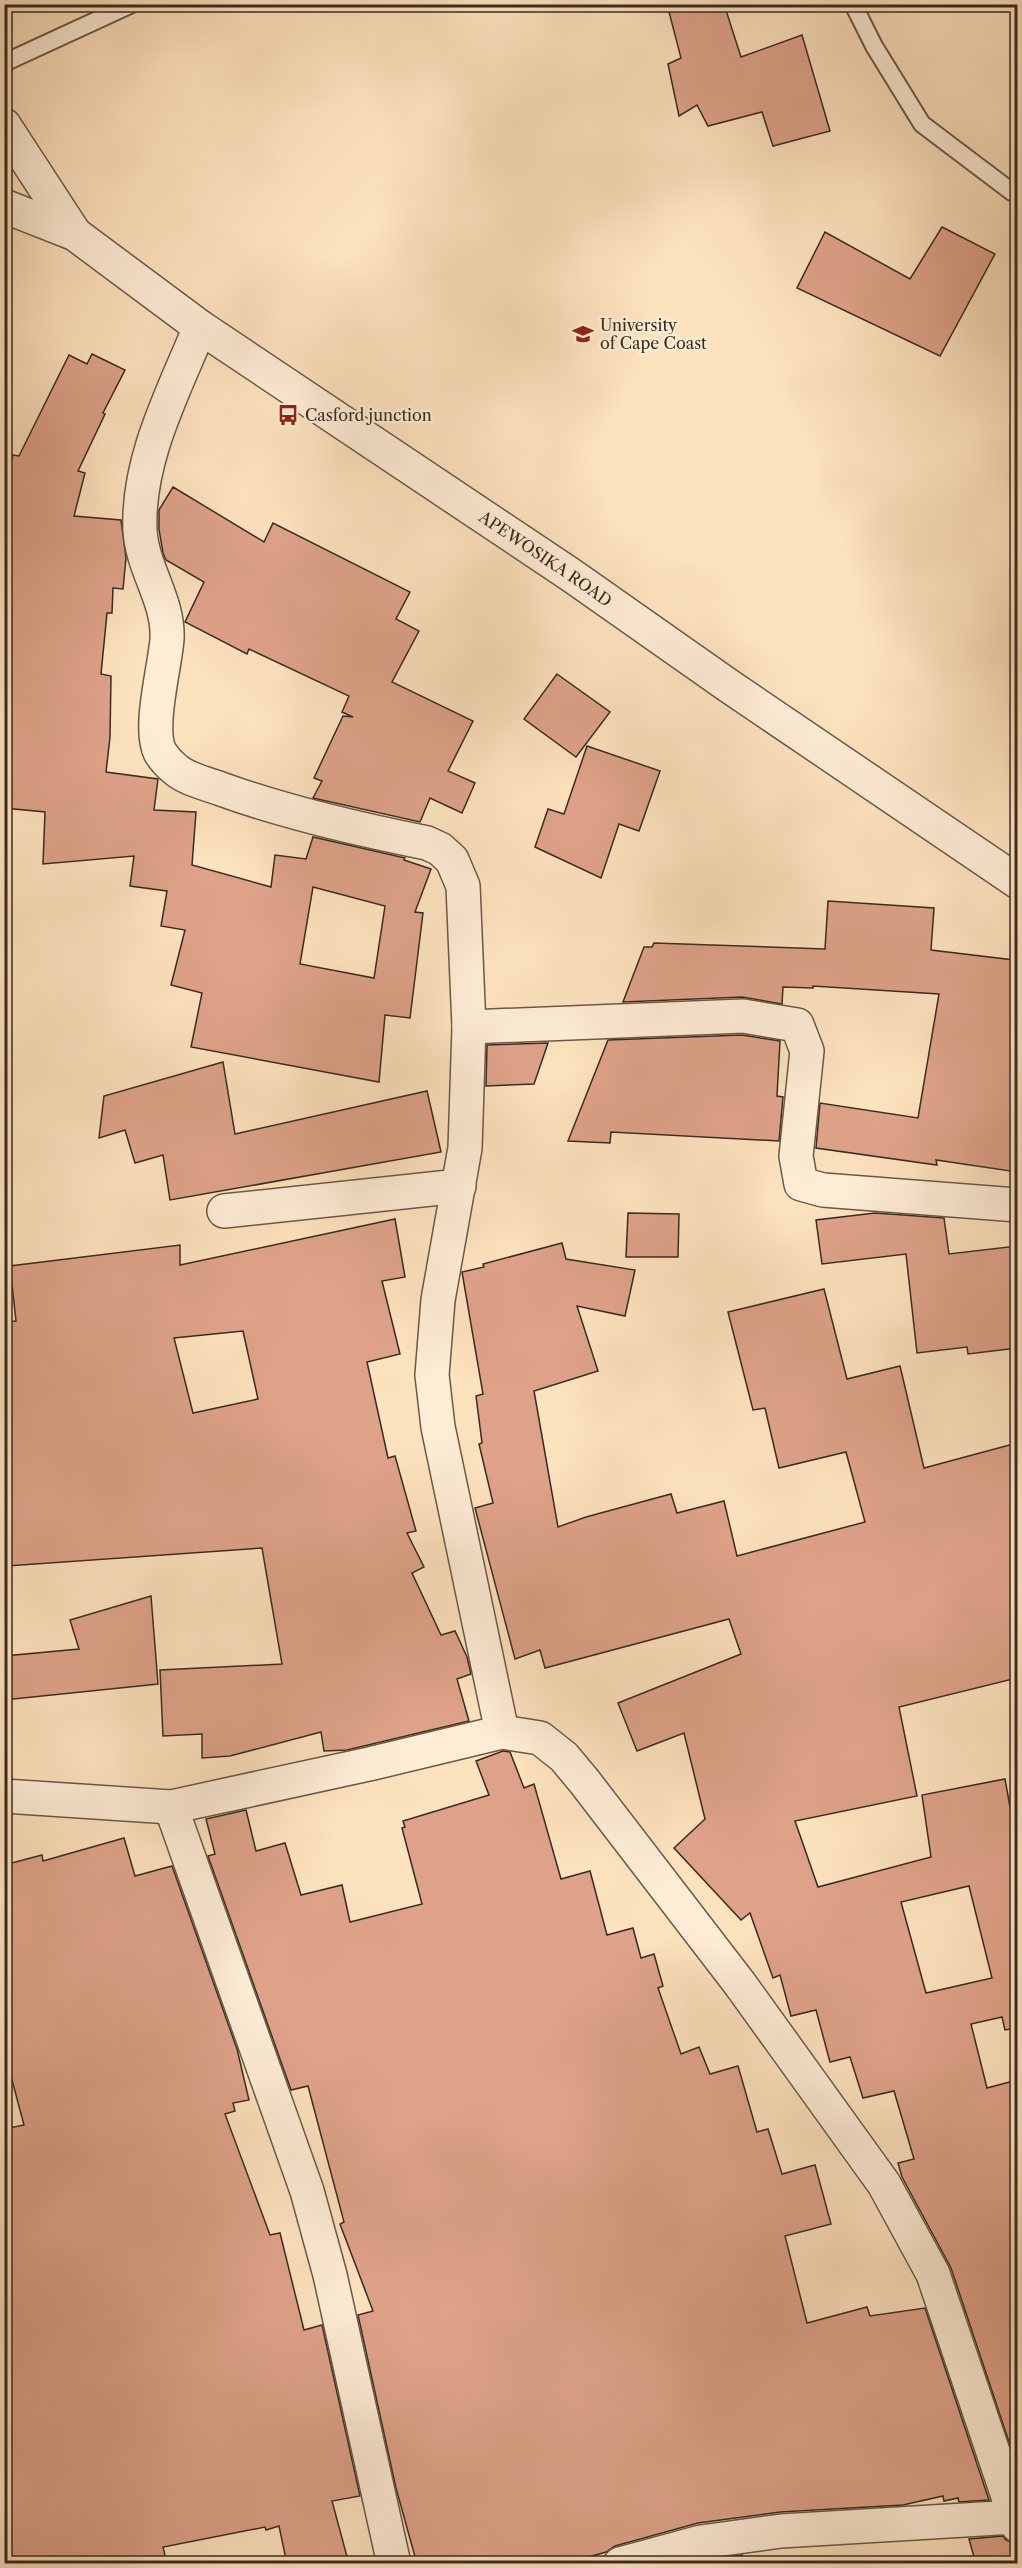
<svg xmlns="http://www.w3.org/2000/svg" width="1022" height="2568" font-family="'Libre Caslon Text',serif">
	<style>
		.building { fill: #dea289; stroke: #392b21; stroke-width: 1.5; fill-rule: evenodd }
		.lines { fill: none; stroke-linecap: round; stroke-linejoin: round }
		.lane-casing { stroke: #6a5948; stroke-width: 20 }
		.street-casing { stroke: #6a5948; stroke-width: 36 }
		.lane { stroke: #feecd5; stroke-width: 16 }
		.street { stroke: #feecd5; stroke-width: 33 }
		.labels { text-anchor: middle; stroke-width: 4.5; stroke-linejoin: round; paint-order: stroke }
		.poi-label { font-size: 16px; fill: #392b21; stroke: #feecd5; text-anchor: start }
		.street-label { font-size: 16px; fill: #392b21; stroke: #feecd5 }
	</style>
	<rect width="100%" height="100%" fill="#fde2be"/>
	<filter id="stains"><feTurbulence type="fractalNoise" baseFrequency=".00333" numOctaves="4"/><feColorMatrix values="0 0 0 0 .2 0 0 0 0 .09 0 0 0 0 .02 0 0 0 .5 -.17"/></filter>
	<radialGradient id="worn" r=".72"><stop offset=".6" stop-color="#630" stop-opacity="0"/><stop offset="1" stop-color="#630" stop-opacity=".3"/></radialGradient>
	<g class="building">
		<path d="M667,4H724L741,57L802,35L830,131L773,146L762,112L708,126L697,105L679,116L668,64L681,58Z"/>
		<path d="M942,227L995,254L940,356L797,288L825,232L910,279Z"/>
		<path d="M92,354L125,370L103,413L105,414L78,471L85,473L74,516L121,520L126,558L123,589L113,588L112,613H107L101,674L111,676L110,737L106,772L158,779L154,810L196,812L192,865L271,887L275,855L306,859L313,837L405,858L404,860L431,869L415,912L423,913L410,1018L385,1015L379,1082L191,1047L202,993L171,985L185,930L161,926L167,891L130,886L134,856L43,864L45,812L4,808V488L13,455L19,456L69,355L87,364ZM313,887L385,906L374,978L300,964Z"/>
		<path d="M173,487L264,542L273,523L410,592L396,619L419,631L392,682L473,721L448,771L475,783L462,813L430,798L420,822L313,798L322,781L314,778L343,716L353,717L342,712L349,696L249,649L247,654L185,622L204,582L166,560L163,553L159,529V510Z"/>
		<path d="M557,674L610,712L576,757L524,719Z"/>
		<path d="M587,746L660,771L639,831L619,824L601,878L535,847L548,809L564,814Z"/>
		<path d="M828,901L934,908L931,950L1014,960L1012,983L1017,984V1172L936,1160L937,1165L816,1148L820,1103L918,1118L939,994L813,986V988L783,987L782,1004L742,997L623,1002L644,947H652L654,943L825,949Z"/>
		<path d="M742,1035L780,1041L777,1096L783,1097L779,1141L611,1132L610,1143L568,1141L608,1040Z"/>
		<path d="M548,1043L534,1084L486,1086L487,1045Z"/>
		<path d="M223,1062L235,1134L427,1091L441,1152L170,1200L163,1155L135,1163L125,1130L99,1138L104,1096Z"/>
		<path d="M628,1213L679,1214L678,1257H626Z"/>
		<path d="M875,1213L944,1218L949,1254L1017,1246V1348L968,1354L967,1347L917,1353L906,1254L822,1264L816,1220Z"/>
		<path d="M395,1219L405,1277L382,1281L400,1354L367,1362L388,1458L395,1456L416,1531L407,1533L424,1567L412,1573L441,1635L455,1631L467,1657L471,1674L457,1679L469,1721L347,1750L324,1751L321,1732L230,1756L202,1758V1734L163,1736L160,1670L282,1664L262,1548L7,1566L4,1530V1322L16,1321L10,1266L180,1245V1265ZM243,1331L258,1399L193,1413L174,1338Z"/>
		<path d="M562,1243L566,1259L635,1270L625,1316L577,1306L598,1371L534,1391L558,1527L586,1517L671,1494L677,1513L724,1501L737,1556L865,1522L846,1452L779,1468L765,1408L753,1410L728,1312L824,1289L847,1379L900,1366L924,1468L1017,1443V1678L899,1707L917,1796L795,1821L818,1887L931,1857L922,1795L1005,1779L1012,1818L1017,1817V2028L1005,2030L1002,2017L971,2024L987,2088L1017,2080V2466L951,2268L902,2177L898,2163L914,2159L894,2091L863,2098L850,2057L830,2062L816,2010L791,2016L780,1975L773,1978L750,1913L741,1920L674,1848L705,1819L684,1733L637,1751L618,1703L741,1654L729,1619L545,1668L540,1650L515,1659L475,1508L493,1503L479,1444L482,1443L476,1396L483,1394L462,1272L484,1267L483,1264ZM969,1886L992,1978L926,1993L901,1902Z"/>
		<path d="M151,1596L158,1684L4,1700V1656L79,1649L70,1620Z"/>
		<path d="M503,1751L510,1752L524,1788L534,1784L561,1879L590,1871L607,1935L633,1928L641,1958L654,1954L663,1986L658,1988L681,2054L699,2047L710,2074L738,2066L757,2132L768,2129L782,2174L815,2165L831,2224L785,2236L807,2323L867,2307L870,2316L925,2308L989,2500L959,2502L958,2498L944,2501L943,2496L903,2505L780,2512L698,2523L615,2546L606,2552L564,2564H417L396,2488L358,2315L373,2311L340,2224L344,2222L308,2086L291,2090L208,1856L215,1854L206,1819L246,1810L256,1851L285,1843L301,1895L342,1885L350,1922L422,1904L402,1828L405,1827L403,1821L489,1795L476,1761Z"/>
		<path d="M124,1838L135,1876L172,1866L237,2049L249,2100L233,2103L235,2111L225,2114L270,2235L280,2233L304,2330L322,2325L360,2496L332,2501L349,2564H287L279,2526L266,2530L265,2527L163,2547L167,2564H4V2129L24,2125L4,2050V1865L42,1855L43,1861Z"/>
		<path d="M1003,2536L1006,2540L1017,2544V2564H976L969,2539Z"/>
		<path d="M743,2555L712,2564H693L705,2560Z"/>
	</g>
	<g class="lines">
		<defs>
			<g id="lane">
				<path d="M853,4L874,46L922,124L1012,192L1018,193"/>
				<path d="M4,63L132,4"/>
			</g>
			<g id="street">
				<path d="M4,125L75,234"/>
				<path id="s1" d="M4,206L75,234L200,327L571,575L729,686L1018,882"/>
				<path d="M200,327C174,391 137,459 140,530C142,569 169,600 167,639C165,667 148,728 160,752C163,757 170,765 175,769C186,779 207,784 221,789C287,813 357,829 427,843L440,849L452,860L463,886L469,1027L465,1148L438,1300L432,1375L438,1427L502,1732"/>
				<path d="M469,1027L743,1016L797,1025L807,1051L796,1156L801,1184L823,1190L1018,1205"/>
				<path d="M224,1211L459,1186"/>
				<path d="M4,1796L171,1807L369,1764L502,1732L540,1738L564,1757L584,1781L740,1984L884,2184L933,2274L1018,2526"/>
				<path d="M171,1807L307,2191L330,2275L394,2564"/>
				<path d="M620,2564L701,2542L781,2531L1015,2517"/>
			</g>
		</defs>
		<use href="#lane" class="lane-casing"/>
		<use href="#street" class="street-casing"/>
		<use href="#lane" class="lane"/>
		<use href="#street" class="street"/>
	</g>
	<defs>
		<symbol id="university-bare" viewBox="-9 -9 18 18"><path d="M0-5L7-2L0 1L-7-2ZM-4 1L0 2.5L4 1V4Q0 6-4 4Z" fill="#8f2418" stroke="#feecd5" stroke-width="2.5" paint-order="stroke"/></symbol>
		<symbol id="bus-bare" viewBox="-9 -9 18 18"><path d="M-5-6H5V4H4V6H2V4H-2V6H-4V4H-5ZM-3.5-4V0h7V-4ZM-3.5 1.2v1.5H-2V1.2ZM2 1.2v1.5H3.5V1.2Z" fill="#8f2418" stroke="#feecd5" stroke-width="2.5" paint-order="stroke"/></symbol>
	</defs>
	<g fill-rule="evenodd">
		<use href="#university-bare" x="568" y="319" width="30" height="30"/>
		<use href="#bus-bare" x="273" y="400" width="30" height="30"/>
	</g>
	<g class="labels">
		<g class="poi-label">
			<text x="600" y="331">University<tspan x="600" dy="18">of Cape Coast</tspan></text>
			<text x="305" y="421">Casford junction</text>
		</g>
		<g class="street-label">
			<text dy="6" stroke="none"><textPath href="#s1" startOffset="648">APEWOSIKA ROAD</textPath></text>
		</g>
	</g>
	<rect width="1022" height="2568" fill="none" stroke="#fde2be" stroke-width="24"/>
	<rect x="6" y="6" width="1010" height="2556" fill="none" stroke="#392b21" stroke-width="3"/>
	<rect x="12" y="12" width="998" height="2544" fill="none" stroke="#392b21" stroke-width="1.5"/>
	<rect width="100%" height="100%" filter="url(#stains)"/>
	<rect width="100%" height="100%" fill="url(#worn)"/>
</svg>
